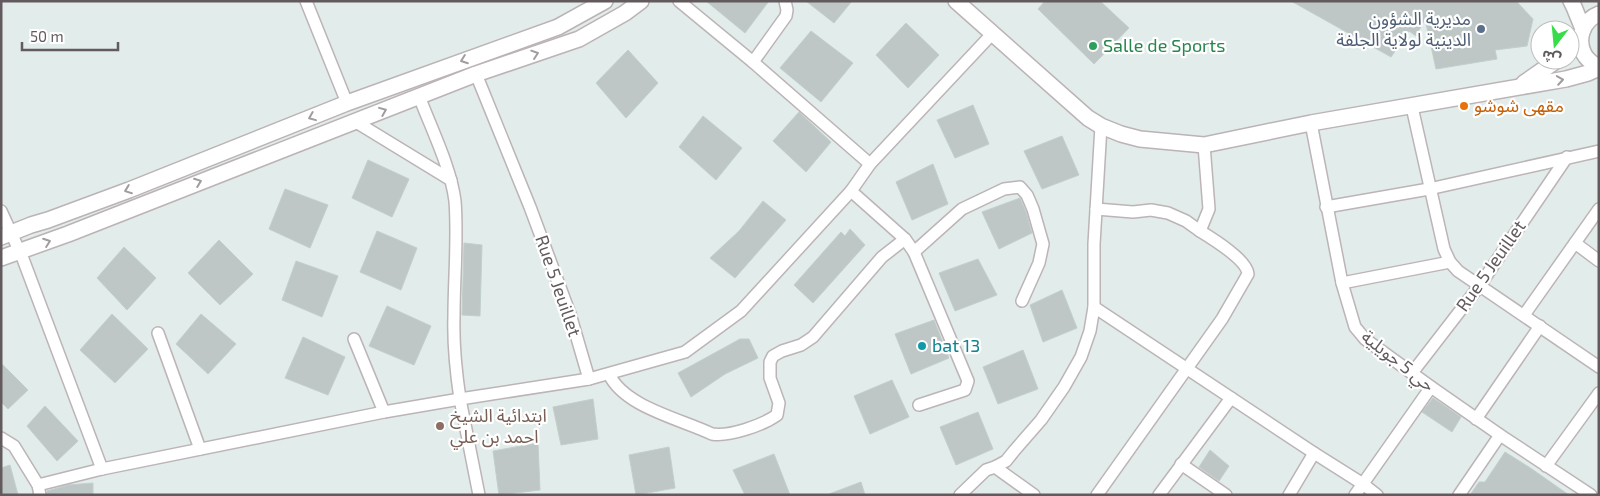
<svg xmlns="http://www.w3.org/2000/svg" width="1600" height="496" font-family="'Exo 2','Noto Sans Arabic',sans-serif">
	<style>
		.building { fill: #bec7c5; stroke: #c1d0cc }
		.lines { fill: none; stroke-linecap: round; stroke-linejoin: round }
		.street-casing { stroke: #bcb4b7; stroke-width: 14 }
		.secondary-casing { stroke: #bbb3b6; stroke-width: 18 }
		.street { stroke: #fff; stroke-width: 11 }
		.secondary { stroke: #fff; stroke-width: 15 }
		.oneway { stroke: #a19c9e }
		.service-dot { fill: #5c6f8a; stroke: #fff; stroke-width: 2 }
		.leisure-dot { fill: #2e9e5b; stroke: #fff; stroke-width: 2 }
		.food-dot { fill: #e8710a; stroke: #fff; stroke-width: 2 }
		.culture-dot { fill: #0f9aa8; stroke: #fff; stroke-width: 2 }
		.education-dot { fill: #8d6e63; stroke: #fff; stroke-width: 2 }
		.labels { text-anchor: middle; stroke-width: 4.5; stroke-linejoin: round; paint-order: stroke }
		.service-label { font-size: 18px; fill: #4e5e75; stroke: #fff; text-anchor: end }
		.leisure-label { font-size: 18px; fill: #27864d; stroke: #fff; text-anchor: start }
		.food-label { font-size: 18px; fill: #c56008; stroke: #fff; text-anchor: start }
		.street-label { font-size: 18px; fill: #625a5d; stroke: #fff }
		.culture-label { font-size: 18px; fill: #0d838f; stroke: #fff; text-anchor: start }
		.education-label { font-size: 18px; fill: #785e54; stroke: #fff; text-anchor: start }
	</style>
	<rect width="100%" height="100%" fill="#e2ecea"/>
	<g class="building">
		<path d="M706,1H769L745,33Z"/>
		<path d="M806,1H852L834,23Z"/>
		<path d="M1045,1H1100L1129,28L1094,64L1038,9Z"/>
		<path d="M1291,1H1516L1533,19L1527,46L1495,50L1497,59L1436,69L1425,19L1416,36L1409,31L1391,57Z"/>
		<path d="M906,23L939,55L908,88L876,55Z"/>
		<path d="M811,31L853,63L821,102L780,68Z"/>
		<path d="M628,50L658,83L626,118L596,83Z"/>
		<path d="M973,105L989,144L955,158L937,120Z"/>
		<path d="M799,112L831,142L806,172L773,141Z"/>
		<path d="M703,116L742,148L716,180L679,147Z"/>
		<path d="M1062,136L1079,175L1042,189L1024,151Z"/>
		<path d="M368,160L409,179L392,217L352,198Z"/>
		<path d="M933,164L948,204L912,220L896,182Z"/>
		<path d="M285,189L328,205L310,248L269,229Z"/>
		<path d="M1020,198L1026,212L1032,233L999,249L982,212Z"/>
		<path d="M763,201L786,220L735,278L710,258L739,231Z"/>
		<path d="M850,229L865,245L813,303L794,285L841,232L845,236Z"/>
		<path d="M377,231L417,248L401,290L360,272Z"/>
		<path d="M219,240L253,274L220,305L188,273Z"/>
		<path d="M464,243L482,245L480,316L462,315Z"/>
		<path d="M124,247L156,278L127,310L97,278Z"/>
		<path d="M978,259L997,295L955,311L939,273Z"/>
		<path d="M296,261L338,276L322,317L282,300Z"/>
		<path d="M1062,290L1077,328L1043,342L1030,305Z"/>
		<path d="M387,306L431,326L414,365L369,346Z"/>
		<path d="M112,314L148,349L115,383L80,350Z"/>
		<path d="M201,314L236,344L208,374L176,344Z"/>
		<path d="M934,320L949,358L911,374L895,334Z"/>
		<path d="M303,337L345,357L328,395L285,378Z"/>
		<path d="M740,339H749L758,358L725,374L691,397L678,373Z"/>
		<path d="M1023,350L1038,389L998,404L983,367Z"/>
		<path d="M1,363L28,390L8,409L1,402Z"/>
		<path d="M892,380L909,417L870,434L854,396Z"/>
		<path d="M1433,398L1461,417L1452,432L1422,412Z"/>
		<path d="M593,399L598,439L561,445L553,407Z"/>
		<path d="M45,406L78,441L57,461L27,426Z"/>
		<path d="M978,412L993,449L956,465L940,427Z"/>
		<path d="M538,443L540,490L499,495L493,451Z"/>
		<path d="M669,447L675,488L636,495L629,455Z"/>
		<path d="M1210,450L1229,466L1219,481L1199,467Z"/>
		<path d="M1505,452L1529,467L1569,495H1470L1479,482H1485Z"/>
		<path d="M774,454L790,495H745L733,470Z"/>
		<path d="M10,465L18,495H1V468Z"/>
		<path d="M861,482L865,495H829V494Z"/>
		<path d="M93,483V495H47V491L68,485Z"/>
	</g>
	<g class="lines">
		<defs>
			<g id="street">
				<path d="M306,1L347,103"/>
				<path d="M679,1L753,62L870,164"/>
				<path d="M753,62L786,16L787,10L785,1"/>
				<path d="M476,74L530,207L570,314L589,379"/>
				<path d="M419,96C431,128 451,168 455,201C458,239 454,278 454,316C453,344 456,372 460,399L589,379L685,352L741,311L851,191L870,164L992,34"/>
				<path d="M1412,107L1444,249L1450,262L1458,271L1599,367"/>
				<path d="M356,122L451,180"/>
				<path d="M1311,123L1342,283L1355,327L1365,339L1431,387L1500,435L1591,495"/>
				<path d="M851,191L905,239L914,252L968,381L965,390L919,405"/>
				<path d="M1326,207L1429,189L1599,151"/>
				<path d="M1096,209L1133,212L1151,210L1168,213L1186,221L1200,231L1209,209L1204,145"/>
				<path d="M1,211L23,259L102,469"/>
				<path d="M1575,243L1599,261"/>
				<path d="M914,252L962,209L1004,189L1020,187L1027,195L1033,209L1043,244L1039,263L1022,301"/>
				<path d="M1342,283L1450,262"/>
				<path d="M1094,307L1314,453L1363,484L1377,495"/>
				<path d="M1524,315L1599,209"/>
				<path d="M158,333L200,449"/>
				<path d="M354,339L384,412"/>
				<path d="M1412,373L1480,285L1567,157"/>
				<path d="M609,374C624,407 681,419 712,434C729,437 763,425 777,415L779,403L770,378V362L773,356L782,351L801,345L813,337L882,257L905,239"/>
				<path d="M1476,419L1540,326"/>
				<path d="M1,438L14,446L38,485L40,495"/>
				<path d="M1181,464L1226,495"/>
				<path d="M1546,466L1599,393"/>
				<path d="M995,467L1034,495"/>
				<path d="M38,485L102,469L384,412L460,399L479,495"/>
				<path d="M960,495L986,470L995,467L1006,461L1014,451L1041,420L1064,387L1081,357L1090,331L1094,307V244L1101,126"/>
				<path d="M1097,495L1222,319L1248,274C1247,260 1213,239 1200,231"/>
				<path d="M1159,495L1231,398"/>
				<path d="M1289,495L1314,453"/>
				<path d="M1355,495L1431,387"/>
				<path d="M1459,495L1500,435"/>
			</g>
			<g id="secondary">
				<path d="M956,1L1088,118L1101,126L1121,134L1140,139L1204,145L1311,123L1566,79L1588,73L1599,68C1593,64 1587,60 1584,54C1576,39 1583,20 1599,14"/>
				<path d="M1571,1L1574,7L1583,29"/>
				<path d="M1524,83L1557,60"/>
				<path d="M1,237L31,225L48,220L129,190L347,103L558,27L605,1"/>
				<path d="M1,258L68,234L476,74L579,39L625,13L641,1"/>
			</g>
		</defs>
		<use href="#street" class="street-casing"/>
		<use href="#secondary" class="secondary-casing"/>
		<use href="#street" class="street"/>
		<use href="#secondary" class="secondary"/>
	</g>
	<defs><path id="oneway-chevron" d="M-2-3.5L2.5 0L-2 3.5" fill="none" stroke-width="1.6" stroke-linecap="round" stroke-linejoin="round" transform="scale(1.25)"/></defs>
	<g class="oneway">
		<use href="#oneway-chevron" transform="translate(535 54) rotate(-19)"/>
		<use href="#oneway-chevron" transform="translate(464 60) rotate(160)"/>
		<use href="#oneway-chevron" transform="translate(1560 80) rotate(-9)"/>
		<use href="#oneway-chevron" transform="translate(383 111) rotate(-22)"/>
		<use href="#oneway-chevron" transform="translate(312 117) rotate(158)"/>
		<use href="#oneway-chevron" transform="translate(198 182) rotate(-21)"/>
		<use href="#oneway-chevron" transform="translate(128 190) rotate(159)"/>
		<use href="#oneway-chevron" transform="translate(47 242) rotate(-20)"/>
	</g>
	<circle class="service-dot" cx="1481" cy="29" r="5"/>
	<circle class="leisure-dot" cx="1093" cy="46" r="5"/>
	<circle class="food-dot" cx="1464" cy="106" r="5"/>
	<circle class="culture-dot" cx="922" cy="346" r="5"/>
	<circle class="education-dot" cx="440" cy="426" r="5"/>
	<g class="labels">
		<g class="service-label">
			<text x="1471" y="25">مديرية الشؤون<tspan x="1471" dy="21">الدينية لولاية الجلفة</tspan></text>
		</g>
		<g class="leisure-label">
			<text x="1103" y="52">Salle de Sports</text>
		</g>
		<g class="food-label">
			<text x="1474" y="112">مقهى شوشو</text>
		</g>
		<g class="street-label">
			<text transform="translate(1491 266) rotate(-55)" y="6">Rue 5 Jeuillet</text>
			<text transform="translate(558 286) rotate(71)" y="6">Rue 5 Jeuillet</text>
			<text transform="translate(1398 361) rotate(38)" y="6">حي 5 جويلية</text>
		</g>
		<g class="culture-label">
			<text x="932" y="352">bat 13</text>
		</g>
		<g class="education-label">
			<text x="450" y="422">ابتدائية الشيخ<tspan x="450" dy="21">احمد بن علي</tspan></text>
		</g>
	</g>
	<rect width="1600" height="496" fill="none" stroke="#625a5d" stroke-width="5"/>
	<g transform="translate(1555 45) rotate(196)"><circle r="24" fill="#ffffff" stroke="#c0bdbe"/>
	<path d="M0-4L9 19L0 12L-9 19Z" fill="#37dd48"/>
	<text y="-8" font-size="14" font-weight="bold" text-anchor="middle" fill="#625a5d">ش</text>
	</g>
	<path d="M22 42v8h96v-8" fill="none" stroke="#625a5d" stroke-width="2.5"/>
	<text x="30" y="42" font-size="15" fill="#625a5d" stroke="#ffffff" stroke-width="4" paint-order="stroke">50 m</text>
</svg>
